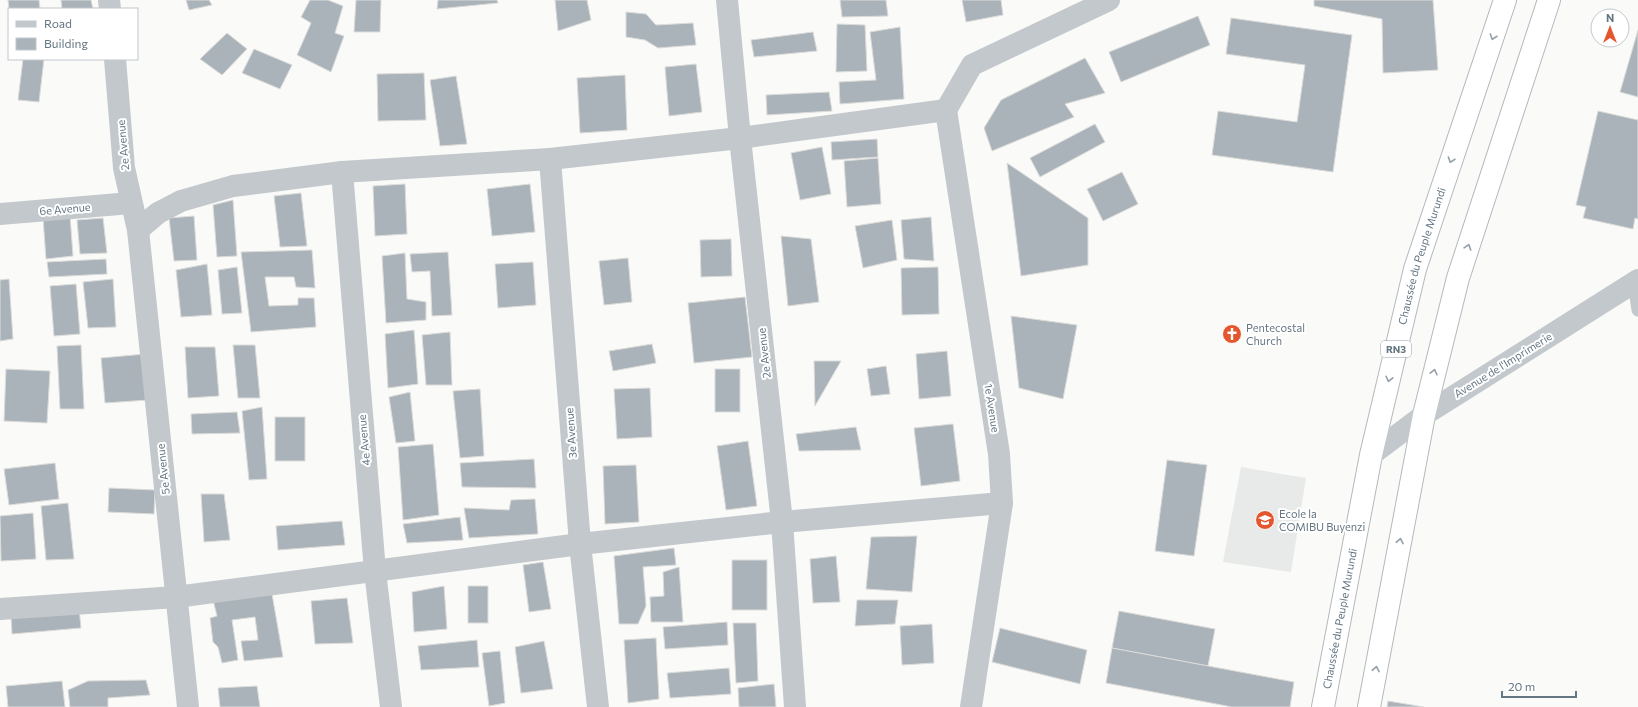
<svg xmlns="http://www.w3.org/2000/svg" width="1638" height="707" font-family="Commissioner,sans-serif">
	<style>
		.built { fill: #e8e9e9 }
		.building { fill: #aab3b9; stroke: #dcdcda }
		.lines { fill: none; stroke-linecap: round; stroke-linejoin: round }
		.trunk-casing { stroke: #b4b9bd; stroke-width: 24 }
		.service { stroke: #c3c8cc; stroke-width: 13 }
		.minor { stroke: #c3c8cc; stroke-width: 22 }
		.tertiary { stroke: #c3c8cc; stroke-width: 22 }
		.trunk { stroke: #fff; stroke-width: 22 }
		.oneway { stroke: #939fa8 }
		.labels { text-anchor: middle; stroke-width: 4; stroke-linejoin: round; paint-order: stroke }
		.shield { fill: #fff; stroke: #939fa8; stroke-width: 1 }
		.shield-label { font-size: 10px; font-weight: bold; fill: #657683 }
		.street-label { font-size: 11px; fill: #657683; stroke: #fff }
		.poi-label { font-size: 11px; fill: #657683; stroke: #fff; text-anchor: start }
	</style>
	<rect width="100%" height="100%" fill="#fafaf8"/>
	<path class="built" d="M1241,467L1306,478L1291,572L1223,562Z"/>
	<g class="building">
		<path d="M8,0H39L40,9H9Z"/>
		<path d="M61,0H91L93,9H62Z"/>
		<path d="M186,0H209L212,5L189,10Z"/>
		<path d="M310,0H328L343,6L335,33L344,36L331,72L297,55L311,23L301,17Z"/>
		<path d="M356,0H381L380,32H354Z"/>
		<path d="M438,0H497L498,3L437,9Z"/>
		<path d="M555,0H587L591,20L558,31Z"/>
		<path d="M840,0H886L888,16L842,17Z"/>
		<path d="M962,0H1001L1003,15L966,22Z"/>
		<path d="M1314,0H1433L1438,70L1383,73L1382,19L1314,6Z"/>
		<path d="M626,12L646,14L656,25L693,23L696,45L658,48L645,40L626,37Z"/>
		<path d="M1198,16L1210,45L1121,82L1109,52Z"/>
		<path d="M1231,18L1352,35L1333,172L1212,155L1218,111L1297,122L1305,65L1226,54Z"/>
		<path d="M837,24L865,25L867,71L836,72Z"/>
		<path d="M900,27L904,99L840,104L839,82L876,80L870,32Z"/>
		<path d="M1638,30V97L1620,92Z"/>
		<path d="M813,32L817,51L754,57L751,40Z"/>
		<path d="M227,33L247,49L222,75L200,59Z"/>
		<path d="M254,49L292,65L280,89L242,73Z"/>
		<path d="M1085,58L1105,93L1065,104L1074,117L992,151L984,128L1001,100Z"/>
		<path d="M23,59H44L39,102L18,100Z"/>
		<path d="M696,64L702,112L669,116L665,67Z"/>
		<path d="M424,73L426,120L378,121L377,74Z"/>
		<path d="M625,75L627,130L580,133L577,78Z"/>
		<path d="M456,76L467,144L440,146L430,80Z"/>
		<path d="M829,92L832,111L767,115L766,95Z"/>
		<path d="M1598,111L1638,120V219L1635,218L1633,229L1583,218L1586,207L1576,205Z"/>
		<path d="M1095,124L1105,142L1040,177L1030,158Z"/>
		<path d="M877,139L878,157L832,160L831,142Z"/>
		<path d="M822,147L831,194L800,200L791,153Z"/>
		<path d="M878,158L881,204L847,207L844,161Z"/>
		<path d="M1007,163L1088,218V265L1021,276Z"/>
		<path d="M1122,172L1138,204L1103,221L1087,189Z"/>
		<path d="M405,184L407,234L375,236L373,186Z"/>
		<path d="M530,184L535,232L492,236L487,189Z"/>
		<path d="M301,193L307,246L280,247L274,196Z"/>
		<path d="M233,200L237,256L217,257L213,205Z"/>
		<path d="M70,215L73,256L46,259L43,218Z"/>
		<path d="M194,216L197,260L174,261L169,218Z"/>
		<path d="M931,217L934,261L904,259L901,220Z"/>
		<path d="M103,218L107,253L80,254L77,220Z"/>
		<path d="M892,220L897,260L863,268L855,226Z"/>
		<path d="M781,236L811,239L819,302L788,306Z"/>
		<path d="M731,239L732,276L701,277L700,240Z"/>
		<path d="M312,250L315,288L296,287L294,277H265L269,306L298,305V298H314L316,327L251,332L241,252Z"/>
		<path d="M448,252L452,315L432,316L430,271L412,272L410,254Z"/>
		<path d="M405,253L407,299L426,302V320L386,323L382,256Z"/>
		<path d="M628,258L632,302L604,305L599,261Z"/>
		<path d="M106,259L107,274L49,277L47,262Z"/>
		<path d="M533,262L536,305L498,308L495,264Z"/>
		<path d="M207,264L212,315L181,317L176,270Z"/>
		<path d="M237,267L242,313L222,314L218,270Z"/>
		<path d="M938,267L939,314L902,315L901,268Z"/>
		<path d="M9,279L13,339L0,341V280Z"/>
		<path d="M113,279L116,327L88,328L83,282Z"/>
		<path d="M76,284L80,334L54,336L50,286Z"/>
		<path d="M745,297L752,357L694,363L688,303Z"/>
		<path d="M1011,316L1077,325L1063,399L1019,388Z"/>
		<path d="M414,330L418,384L388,388L385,334Z"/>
		<path d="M450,332L452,385H426L422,335Z"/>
		<path d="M652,344L656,363L613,371L609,351Z"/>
		<path d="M81,345L84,409H60L57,346Z"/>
		<path d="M233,345H255L260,398H238Z"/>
		<path d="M185,347H215L219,396L188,398Z"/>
		<path d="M947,351L951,396L919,399L916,354Z"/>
		<path d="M145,354L148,400L105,403L101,358Z"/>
		<path d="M814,361H841L815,406Z"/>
		<path d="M886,366L890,394L871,396L867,369Z"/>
		<path d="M6,369L50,371L47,423L4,421Z"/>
		<rect x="715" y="369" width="25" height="43"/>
		<path d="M650,388L652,437L617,439L614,389Z"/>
		<path d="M480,389L484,456L460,458L453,391Z"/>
		<path d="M410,392L415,441L396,443L389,397Z"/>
		<path d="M262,407L267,479L249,480L242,411Z"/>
		<path d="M237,412L240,433L192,434L191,414Z"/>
		<rect x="275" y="417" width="30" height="44"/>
		<path d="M953,424L960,481L921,486L914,428Z"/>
		<path d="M856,427L861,450L799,451L796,434Z"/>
		<path d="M748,441L757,506L726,510L717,446Z"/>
		<path d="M433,444L439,515L403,520L398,447Z"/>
		<path d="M534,459L536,488L462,487L460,463Z"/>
		<path d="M1167,460L1207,465L1194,556L1155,551Z"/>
		<path d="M55,463L59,499L9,505L4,469Z"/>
		<path d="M636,465L639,522L605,524L603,466Z"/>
		<path d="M109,488L155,490L154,514L108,512Z"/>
		<path d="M201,494H224L230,540L204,542Z"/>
		<path d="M535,499L538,534L469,538L464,508L509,510L511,500Z"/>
		<path d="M68,503L74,559L46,560L41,506Z"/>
		<path d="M33,513L36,559L1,561L0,516Z"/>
		<path d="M460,517L463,540L407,543L403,524Z"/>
		<path d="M342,521L345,545L278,550L276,526Z"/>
		<path d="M917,536L912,592L866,589L871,537Z"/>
		<path d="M674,548L676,565L643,567L646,606L638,624H619L614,556Z"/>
		<path d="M836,556L840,602L813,603L810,559Z"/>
		<rect x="732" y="560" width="35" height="50"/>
		<path d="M543,562L551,609L529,612L523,565Z"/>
		<path d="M679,567L683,622H651L650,597L664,596L663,572Z"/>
		<path d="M444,586L447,629L414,632L412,592Z"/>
		<rect x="468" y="586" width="20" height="37"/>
		<path d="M272,594L283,657L244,661L241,641L258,640L255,617L232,620L238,660L222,663L218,647L213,642L210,618L217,616L213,600Z"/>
		<path d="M347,598L353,643L315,644L311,601Z"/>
		<path d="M857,600H898L895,624L855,626Z"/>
		<path d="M79,608L81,628L12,634L11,616Z"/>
		<path d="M1119,611L1215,629L1208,666L1112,648Z"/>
		<path d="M727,622L728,645L665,649L663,627Z"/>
		<path d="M733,623H756L758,681L736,683Z"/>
		<path d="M932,624L934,663L902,665L900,626Z"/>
		<path d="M1000,628L1087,650L1080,684L992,662Z"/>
		<path d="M656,638L659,699L628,703L624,640Z"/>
		<path d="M477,640L479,667L421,670L418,646Z"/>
		<path d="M544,641L553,689L521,693L515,647Z"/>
		<path d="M1112,648L1294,682L1290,707H1232L1106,683Z"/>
		<path d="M500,651L505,703L489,706L482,653Z"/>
		<path d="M729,668L731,694L670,698L667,673Z"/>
		<path d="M146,680L150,695L108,698V707H70L68,690L88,681Z"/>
		<path d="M62,681L65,707H8L6,686Z"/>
		<path d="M774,684L776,707H739L738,688Z"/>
		<path d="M257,686L260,707H220L218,688Z"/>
		<path d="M1388,701L1424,707H1387Z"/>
	</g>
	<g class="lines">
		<defs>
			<g id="trunk">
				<path id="s1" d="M1323,707L1371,455L1415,269L1505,0"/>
				<path d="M1369,707L1424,415L1458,278L1549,0"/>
			</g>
		</defs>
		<use href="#trunk" class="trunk-casing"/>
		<path class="service" d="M1634,282L1638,310"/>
		<g class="minor">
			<path d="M109,0L110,9"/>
			<path d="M727,0L740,138L782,522L795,707"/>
			<path d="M115,59L124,168L138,230L188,707"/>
			<path d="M946,110L999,454L1002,503L971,707"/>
			<path d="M550,159L580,544L598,707"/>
			<path d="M342,172L375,571L391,707"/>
			<path d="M0,214L131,203"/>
			<path d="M138,230L158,213L181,201L233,186L342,172L550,159L740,138L946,110L972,65L1109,0"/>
			<path d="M0,609L176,597L580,544L782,522L1002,503"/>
		</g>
		<path class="tertiary" d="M1371,455L1424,415L1638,280"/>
		<use href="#trunk" class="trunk"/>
	</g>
	<defs><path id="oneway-chevron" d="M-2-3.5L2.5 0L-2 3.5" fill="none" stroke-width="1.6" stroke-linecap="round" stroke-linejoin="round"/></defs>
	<g class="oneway">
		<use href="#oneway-chevron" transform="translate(1493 37) rotate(109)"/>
		<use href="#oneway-chevron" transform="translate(1451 160) rotate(109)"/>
		<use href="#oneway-chevron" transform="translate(1468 247) rotate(-72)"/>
		<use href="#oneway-chevron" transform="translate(1434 372) rotate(-76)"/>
		<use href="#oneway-chevron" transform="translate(1389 379) rotate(103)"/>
		<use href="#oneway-chevron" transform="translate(1400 541) rotate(-79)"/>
		<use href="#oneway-chevron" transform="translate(1376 669) rotate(-79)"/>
	</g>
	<defs>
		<symbol id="church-disc" viewBox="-11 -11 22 22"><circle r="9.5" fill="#e4572e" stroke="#fff"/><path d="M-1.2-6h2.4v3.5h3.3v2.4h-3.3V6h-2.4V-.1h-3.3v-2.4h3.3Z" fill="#fff"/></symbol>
		<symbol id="school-disc" viewBox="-11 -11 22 22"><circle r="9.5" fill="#e4572e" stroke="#fff"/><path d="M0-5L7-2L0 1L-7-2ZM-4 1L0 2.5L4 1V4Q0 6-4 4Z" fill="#fff"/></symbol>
	</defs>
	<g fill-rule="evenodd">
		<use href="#church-disc" x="1221" y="323" width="22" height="22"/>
		<use href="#school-disc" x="1254" y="509" width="22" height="22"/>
	</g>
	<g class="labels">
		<rect class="shield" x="1381" y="341" width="30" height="16" rx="3"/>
		<g class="shield-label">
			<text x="1396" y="353">RN3</text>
		</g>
		<g class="street-label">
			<text transform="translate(123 145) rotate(-95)" y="4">2e Avenue</text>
			<text transform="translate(65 209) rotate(-5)" y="4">6e Avenue</text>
			<text dy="4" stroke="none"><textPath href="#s1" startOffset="462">Chaussée du Peuple Murundi</textPath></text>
			<text transform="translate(764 353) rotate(-96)" y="4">2e Avenue</text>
			<text transform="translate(1503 365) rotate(-32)" y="4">Avenue de l'Imprimerie</text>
			<text transform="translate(992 408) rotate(81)" y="4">1e Avenue</text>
			<text transform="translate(571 433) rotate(-94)" y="4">3e Avenue</text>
			<text transform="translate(364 440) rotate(-95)" y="4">4e Avenue</text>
			<text transform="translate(163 469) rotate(-96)" y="4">5e Avenue</text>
			<text dy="4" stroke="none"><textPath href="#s1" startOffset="90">Chaussée du Peuple Murundi</textPath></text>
		</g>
		<g class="poi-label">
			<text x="1246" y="332">Pentecostal<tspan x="1246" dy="13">Church</tspan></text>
			<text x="1279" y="518">Ecole la<tspan x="1279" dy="13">COMIBU Buyenzi</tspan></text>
		</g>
	</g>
	<rect x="8" y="8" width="130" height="52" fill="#ffffff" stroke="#c1c8cd"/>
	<rect x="16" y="21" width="20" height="6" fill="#c3c8cc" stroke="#c1c8cd"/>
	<text x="44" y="28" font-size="12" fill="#657683">Road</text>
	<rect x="16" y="38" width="20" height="12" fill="#aab3b9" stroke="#c1c8cd"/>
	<text x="44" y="48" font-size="12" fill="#657683">Building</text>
	<g transform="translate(1610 28)"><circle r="19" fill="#ffffff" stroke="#c1c8cd"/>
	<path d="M0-3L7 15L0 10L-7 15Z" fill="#e4572e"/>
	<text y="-6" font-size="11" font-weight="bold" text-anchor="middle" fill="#657683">N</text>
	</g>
	<path d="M1502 691v6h74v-6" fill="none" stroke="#657683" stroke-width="2"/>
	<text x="1508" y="691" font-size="12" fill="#657683" stroke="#ffffff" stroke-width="3" paint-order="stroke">20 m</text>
</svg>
